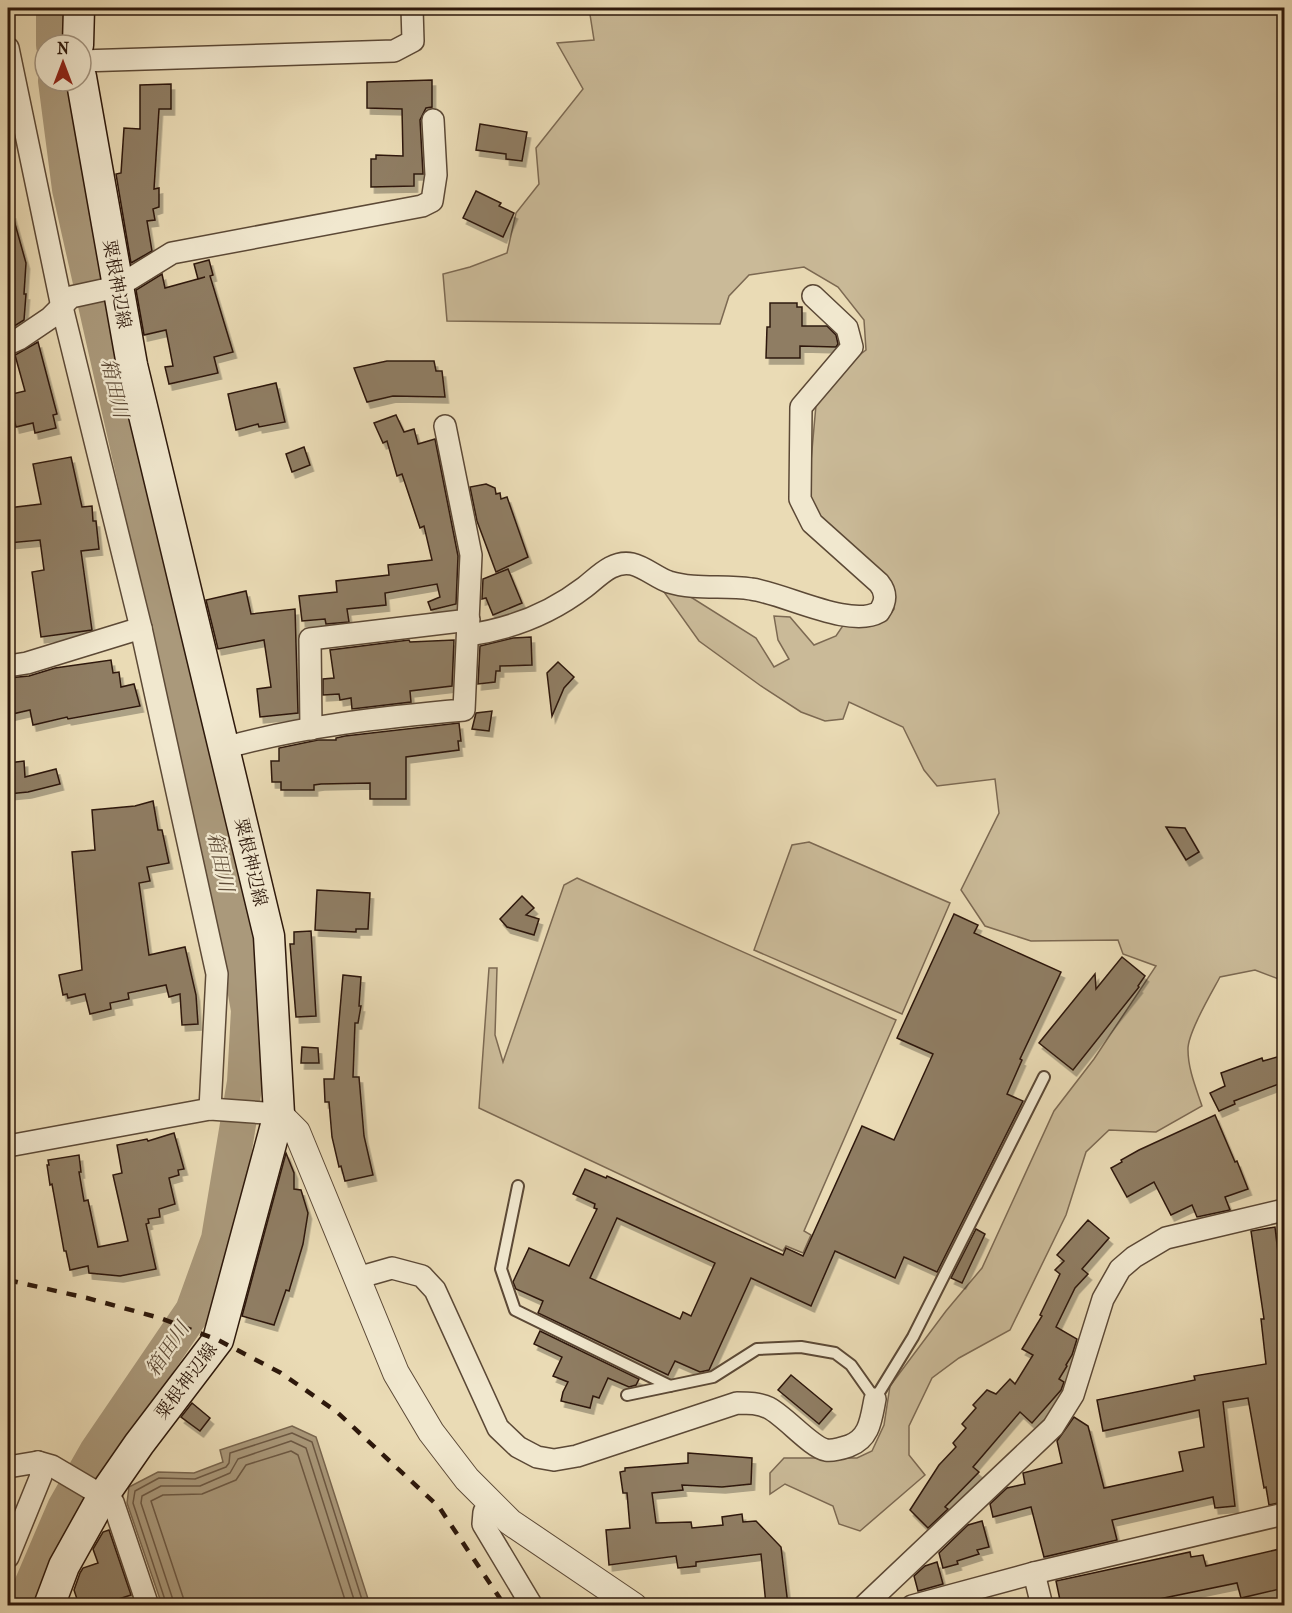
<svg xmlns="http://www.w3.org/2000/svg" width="1292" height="1613" font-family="'IM FELL French Canon','Noto Serif JP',serif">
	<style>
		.green { fill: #caba98; stroke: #7c6952; stroke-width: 1.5 }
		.water { fill: #aa997b; stroke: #78654e; stroke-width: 1.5 }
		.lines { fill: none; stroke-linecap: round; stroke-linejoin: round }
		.shore { stroke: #6c5843; stroke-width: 1.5 }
		.river { stroke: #aa997b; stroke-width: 36 }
		.building { fill: #8f7d63; stroke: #2d180b; stroke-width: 1.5; fill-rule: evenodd; filter: url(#shadow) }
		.service-casing { stroke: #5c4936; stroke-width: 14 }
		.minor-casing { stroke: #5c4936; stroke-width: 24 }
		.tertiary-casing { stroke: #5c4936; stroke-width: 28 }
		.secondary-casing { stroke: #2d180b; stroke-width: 33 }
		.service { stroke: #f1e8cf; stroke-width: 10 }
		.minor { stroke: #f1e8cf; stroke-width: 21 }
		.tertiary { stroke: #f1e8cf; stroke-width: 26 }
		.secondary { stroke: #f1e8cf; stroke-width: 30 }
		.rail { stroke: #2d180b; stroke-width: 4.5; stroke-dasharray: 10 10; stroke-linecap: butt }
		.labels { text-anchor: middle; stroke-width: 4.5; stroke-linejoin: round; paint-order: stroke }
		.street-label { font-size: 18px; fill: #2d180b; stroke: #f1e8cf }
		.water-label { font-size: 20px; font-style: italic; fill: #5f4c38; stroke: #f1e8cf }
	</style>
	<defs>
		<filter id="shadow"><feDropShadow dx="3.5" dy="6" stdDeviation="0" flood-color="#0004"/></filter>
	</defs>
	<rect width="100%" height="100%" fill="#eadbb5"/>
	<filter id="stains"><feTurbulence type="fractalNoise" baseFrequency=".00333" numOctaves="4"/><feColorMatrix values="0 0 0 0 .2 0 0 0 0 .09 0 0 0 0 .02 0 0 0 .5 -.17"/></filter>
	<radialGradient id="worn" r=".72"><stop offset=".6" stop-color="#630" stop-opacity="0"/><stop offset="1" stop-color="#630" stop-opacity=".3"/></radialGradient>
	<g class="green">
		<path d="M589,8H1284V981L1255,970L1220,977C1212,992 1187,1034 1188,1050C1188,1069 1196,1088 1202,1106L1156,1132L1109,1130L1086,1152L1066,1215L1010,1330L959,1358L932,1378L909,1426V1455L925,1475L860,1531L839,1524L833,1506L785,1484L770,1494V1473L784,1458H857L872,1451L884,1425L890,1386L946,1311L982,1268L1054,1111L1094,1059L1156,966L1123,954L1118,940L1031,941L985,926L961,890L999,813L995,779L937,786L924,770L903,727L849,702L843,719L825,721L801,712L761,686L699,641L664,592L686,594L756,638L774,667L789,659L778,640L774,616L790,617L814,645L836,636L844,624L887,619L894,609L890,592L807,506L816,405L837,372L866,350L864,320L838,287L804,267L749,275L729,296L720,324L447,321L443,274L470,267L507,253L516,213L539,184L536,148L583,89L557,43L594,40Z"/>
		<path d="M809,842L950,903L902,1014L754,950L792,845Z"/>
		<path d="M577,878L896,1020L804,1231L811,1235L803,1253L786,1246L783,1251L479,1108L489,968H497L495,1035L503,1062L564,885Z"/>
	</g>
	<path class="water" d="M292,1426L316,1437L370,1605H162L127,1503L129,1487L158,1472L194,1473L223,1462L220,1450Z"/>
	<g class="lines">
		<g class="shore">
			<path d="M167,1606L133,1503L135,1491L159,1478L195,1479L226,1467L229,1463L230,1453L292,1433L312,1442L364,1606"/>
			<path d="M175,1606L141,1503L142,1496L161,1486H200L230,1473L238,1459L291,1441L306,1448L356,1606"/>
			<path d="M184,1606L183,1597L151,1501L163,1495L202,1494L236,1480L246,1465L291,1451L298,1455L347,1606"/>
		</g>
		<g class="river">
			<path d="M54,8V45"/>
			<path d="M23,1606L65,1508L97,1452L193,1311L219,1239L245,1082L249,1010L224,873L70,189L56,81"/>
		</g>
	</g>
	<g class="building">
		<path d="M432,80V107L426,108L420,120L423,174H414V186L371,187V159H376V155L403,156L402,109L367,108V82Z"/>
		<path d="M171,84V109H159L154,189L159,188V207L153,209L155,220L147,221L152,251L131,263L116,174L121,173L124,128L140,129V85Z"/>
		<path d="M480,124L527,132L522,161L506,159V154L476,150Z"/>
		<path d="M476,191L501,203L499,206L514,213L503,237L463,218Z"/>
		<path d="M12,213L26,263L24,294H26L24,320L8,330V214Z"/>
		<path d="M209,260L213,275L210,276L233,352L214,357L218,373L169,384L165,367L173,366L166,330L144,335L136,290L162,274L165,288L205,277L198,279L194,264Z"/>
		<path d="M770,303H797V307H802V326H827L836,335L838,344L836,347L800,346V358H766L767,327H770Z"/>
		<path d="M38,342L57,414L53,415L56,428L35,433L33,423L16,427L8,395L25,391L15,355Z"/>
		<path d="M387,361H434L436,371H442L445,397L393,396L367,402L354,368Z"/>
		<path d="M276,383L285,422L259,427L258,424L236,430L228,394Z"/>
		<path d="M396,415L404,432L414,429L418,444L435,439L458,556L456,604L431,610L428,602L440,597L437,584L385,593L386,605L347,609L349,622L326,624L325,619L302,621L299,596L337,592L336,581L389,575L388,565L432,560L424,526L420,528L402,474L397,476L387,441L383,443L374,423Z"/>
		<path d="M304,447L310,465L292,472L286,454Z"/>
		<path d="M71,457L82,507L92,506L93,521H96L99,549L81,551L92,630L41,637L32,572L44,570L40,540L8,543V508L41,504L33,464Z"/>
		<path d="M486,484L495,488L496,494L500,493L501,499L507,497L528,557L496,572L477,521L470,487Z"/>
		<path d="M508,569L522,603L493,615L486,598L482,599L483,579Z"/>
		<path d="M246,591L251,614L295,609L298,713L260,717L257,689L271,687L264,640L218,649L206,600Z"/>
		<path d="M531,637L532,665L500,666V671H496L495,682L478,684L480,646L513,638Z"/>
		<path d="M409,640L410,642L454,640L452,686L410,691L411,702L352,709L351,698L340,700L339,694L323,695V679L334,678L330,650Z"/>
		<path d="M111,660L113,673L119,672L121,687L134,684L140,706L68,719L67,717L33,725L30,710L8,715V678L29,676L55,668Z"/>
		<path d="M558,662L574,677L564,688L552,716L547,673Z"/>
		<path d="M492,711L489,731L472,729L476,713Z"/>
		<path d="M459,723L461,741H458L459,750L406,757V799H370V783L321,784L314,785V790H281V782H272L271,761H279V748L318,740H336V738L345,736Z"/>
		<path d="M24,761L25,777L56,769L60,784L28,792L8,794V763Z"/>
		<path d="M153,801L158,830H162L169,863L147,867L150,881L139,883L149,955L185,947L196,995L198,1024L182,1025L180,994L169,997L166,985L128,993L129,999L110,1003L111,1009L90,1014L85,994L68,998L67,994L63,995L59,975L82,970L72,852L95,850L92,810L135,806Z"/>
		<path d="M1166,827L1185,828L1199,852L1186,860Z"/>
		<path d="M317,890L370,893L368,929H356V932L315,930Z"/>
		<path d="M522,896L534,908L526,915L539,919L534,935L507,927L500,919Z"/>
		<path d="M954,914L978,925L974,933L1061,972L1020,1059L1022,1060L1007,1094L1023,1101L937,1272L904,1257L895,1278L835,1251L811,1306L751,1278L709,1370L700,1372L675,1361L668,1375L538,1313L543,1301L516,1289L513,1282L529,1248L569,1266L597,1209L594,1208L595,1204L573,1194L585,1169L606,1178L607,1176L783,1255L786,1248L803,1256L862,1126L894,1140L933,1054L897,1038ZM617,1218L715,1263L691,1316L683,1312L680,1319L590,1278Z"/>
		<path d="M311,931L316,1016L296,1017L290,944H294V932Z"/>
		<path d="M1122,957L1145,976L1138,986L1139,987L1073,1070L1039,1043L1095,974L1096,989Z"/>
		<path d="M343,975L361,977L359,1006H361L358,1023H355L353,1077H359L364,1136L373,1175L345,1181L341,1166L339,1167L332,1137L329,1102H325L324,1079H334Z"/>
		<path d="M302,1047L318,1048L319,1063H301Z"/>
		<path d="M1284,1055V1082L1234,1101L1235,1104L1219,1111L1210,1093L1225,1086L1221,1073L1262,1058L1263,1061Z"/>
		<path d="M1215,1115L1235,1162L1237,1161L1248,1189L1225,1197L1230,1210L1197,1217L1192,1205L1171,1215L1154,1182L1127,1197L1111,1168L1122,1162L1121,1160L1139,1150Z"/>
		<path d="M174,1133L184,1169L178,1170L179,1175L169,1178L175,1204L159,1209L160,1217L148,1219L149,1223L146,1224L156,1269L120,1276L89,1273L88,1266L70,1270L66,1251H64L52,1184L50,1185L47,1165H49L48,1160L79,1155L81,1172H79L84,1201L88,1200L98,1247L128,1241L113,1175L122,1173L117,1145L147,1139L148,1141Z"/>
		<path d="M286,1153L294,1173V1189L301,1190L308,1213L303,1244L289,1291L286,1290L274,1325L242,1316Z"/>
		<path d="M1088,1220L1109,1238L1082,1269L1088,1274L1075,1288L1056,1327L1077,1339L1072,1355L1066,1365L1067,1366L1059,1379L1064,1382L1061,1390L1032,1423L1020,1412L973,1467L979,1472L945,1507L948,1509L928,1528L910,1510L939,1465L956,1447L953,1443L966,1428L962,1424L976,1408L973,1405L987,1390L996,1394L1010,1379L1015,1384L1033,1355L1022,1349L1042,1316L1040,1315L1060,1274L1055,1270L1064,1261L1057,1255Z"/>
		<path d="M1275,1227L1280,1270L1284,1269V1427L1281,1428L1284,1444V1484L1281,1485L1283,1502L1269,1505L1266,1487L1264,1488L1248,1398L1223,1402L1235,1506L1215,1508L1213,1497L1112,1520L1117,1540L1044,1557L1031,1507L993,1517L990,1504L1007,1488L1025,1484L1023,1473L1062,1463L1057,1441L1074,1417L1088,1426L1104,1488L1183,1471L1179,1452L1204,1447L1199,1410L1103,1431L1097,1400L1195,1380L1194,1376L1266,1364L1261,1319H1264L1251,1231Z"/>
		<path d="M976,1229L985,1234L962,1283L951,1278Z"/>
		<path d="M540,1331L639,1379L636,1385L629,1387L608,1378L599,1398L593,1396L590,1408L561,1401L563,1392L568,1382L553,1376L562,1357L534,1344Z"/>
		<path d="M791,1375L832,1409L819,1424L778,1390Z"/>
		<path d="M192,1403L210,1418L200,1431L181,1417Z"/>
		<path d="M688,1453L752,1458L751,1484L722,1487L682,1485L683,1490L652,1493L656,1523L691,1522L692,1528L723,1525L722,1517L742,1514L743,1522L756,1521L781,1547L788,1605H766L761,1554L696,1562V1566L678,1568L676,1556L609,1565L606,1530L630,1528L627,1493H623L620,1472L625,1471V1468L688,1463Z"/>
		<path d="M982,1521L989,1547L977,1550L979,1554L957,1561L958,1564L943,1568L939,1553L968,1525Z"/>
		<path d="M109,1530L131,1595L100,1605H79L74,1590L80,1573L83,1568L98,1563L93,1549L103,1532Z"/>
		<path d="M1284,1548V1588L1241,1598L1237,1583L1130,1605H1061L1056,1581L1190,1552L1191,1557L1203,1555L1206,1566Z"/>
		<path d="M937,1562L943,1584L918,1591L914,1576L925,1566Z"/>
	</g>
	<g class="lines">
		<defs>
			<g id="service">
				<path d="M518,1186L501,1269L515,1310L670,1386"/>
				<path d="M627,1395L713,1377L757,1349L801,1347L835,1353L851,1365L875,1399L913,1337L1044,1077"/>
			</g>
			<g id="minor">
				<path d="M8,48L62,307L141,628L217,974L210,1109"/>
				<path d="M81,61L394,51L413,41L412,8"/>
				<path d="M8,344L19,339L50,318L71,297L117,287L172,253L422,206L432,201L436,175L433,120"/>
				<path d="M468,635C511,629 551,613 585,587C599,576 613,560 632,564C645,567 657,578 669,582C695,590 724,585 751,589C784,593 850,629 879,612C886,602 887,593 879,583L812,523L800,499L801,407L852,347L847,328L813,296"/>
				<path d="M8,666L27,663L141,628"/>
				<path d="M311,729L310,639L469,620"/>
				<path d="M224,748C302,726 384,717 464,710L471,555L445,426"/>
				<path d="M8,1146L210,1109L279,1114"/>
				<path d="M357,1278L392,1268L422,1276L435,1290L498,1428L518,1447L537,1457L554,1460L577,1456L737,1403C749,1403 759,1403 769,1408C786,1417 811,1447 826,1450C833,1451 843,1448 849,1446C870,1438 871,1419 875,1399"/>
				<path d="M8,1467L38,1462L52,1466L113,1502L148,1606"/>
				<path d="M492,1504L484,1512L483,1524L532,1606"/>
				<path d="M8,1557L41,1476L38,1462"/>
				<path d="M1034,1573L1042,1606"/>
				<path d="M864,1606L1053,1427L1073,1395L1103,1299L1120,1269L1134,1257L1166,1238L1284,1210"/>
				<path d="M912,1606L1034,1573L1284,1514"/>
			</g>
			<path id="tertiary" d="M279,1114L297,1132L396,1373L431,1432L467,1479L510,1522L634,1606"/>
			<g id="secondary">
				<path d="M78,45L79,8"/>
				<path d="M49,1606L64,1566L103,1496L139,1444L218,1340L279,1114L269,936L132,365L81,77"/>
			</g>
		</defs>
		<use href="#service" class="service-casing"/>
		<use href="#minor" class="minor-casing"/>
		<use href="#tertiary" class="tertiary-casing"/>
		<use href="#secondary" class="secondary-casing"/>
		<use href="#service" class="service"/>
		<use href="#minor" class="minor"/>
		<use href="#tertiary" class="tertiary"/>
		<use href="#secondary" class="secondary"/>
		<path class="rail" d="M8,1280L87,1298L160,1318L218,1340L281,1373L337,1412L439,1507L505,1606"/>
	</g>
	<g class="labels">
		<g class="street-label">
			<text transform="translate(117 284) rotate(80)" y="6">粟根神辺線</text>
			<text transform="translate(251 862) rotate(77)" y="6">粟根神辺線</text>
			<text transform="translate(186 1381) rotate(-53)" y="6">粟根神辺線</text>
		</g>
		<g class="water-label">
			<text transform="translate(115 388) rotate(77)" y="7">箱田川</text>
			<text transform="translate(221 862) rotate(78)" y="7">箱田川</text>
			<text transform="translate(167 1349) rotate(-56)" y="7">箱田川</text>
		</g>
	</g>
	<rect width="1292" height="1613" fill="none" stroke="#eadbb5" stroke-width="30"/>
	<rect x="9" y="9" width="1274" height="1595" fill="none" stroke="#2d180b" stroke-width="3"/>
	<rect x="15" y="15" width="1262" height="1583" fill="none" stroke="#2d180b" stroke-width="1.5"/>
	<g transform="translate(63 63)"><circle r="28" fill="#f1e8cf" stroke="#a39581" stroke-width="1.5"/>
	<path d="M0-4.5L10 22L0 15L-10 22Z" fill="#8f2418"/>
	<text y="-9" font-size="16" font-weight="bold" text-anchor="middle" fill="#2d180b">N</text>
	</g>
	<rect width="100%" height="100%" filter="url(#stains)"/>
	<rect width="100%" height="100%" fill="url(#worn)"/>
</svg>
